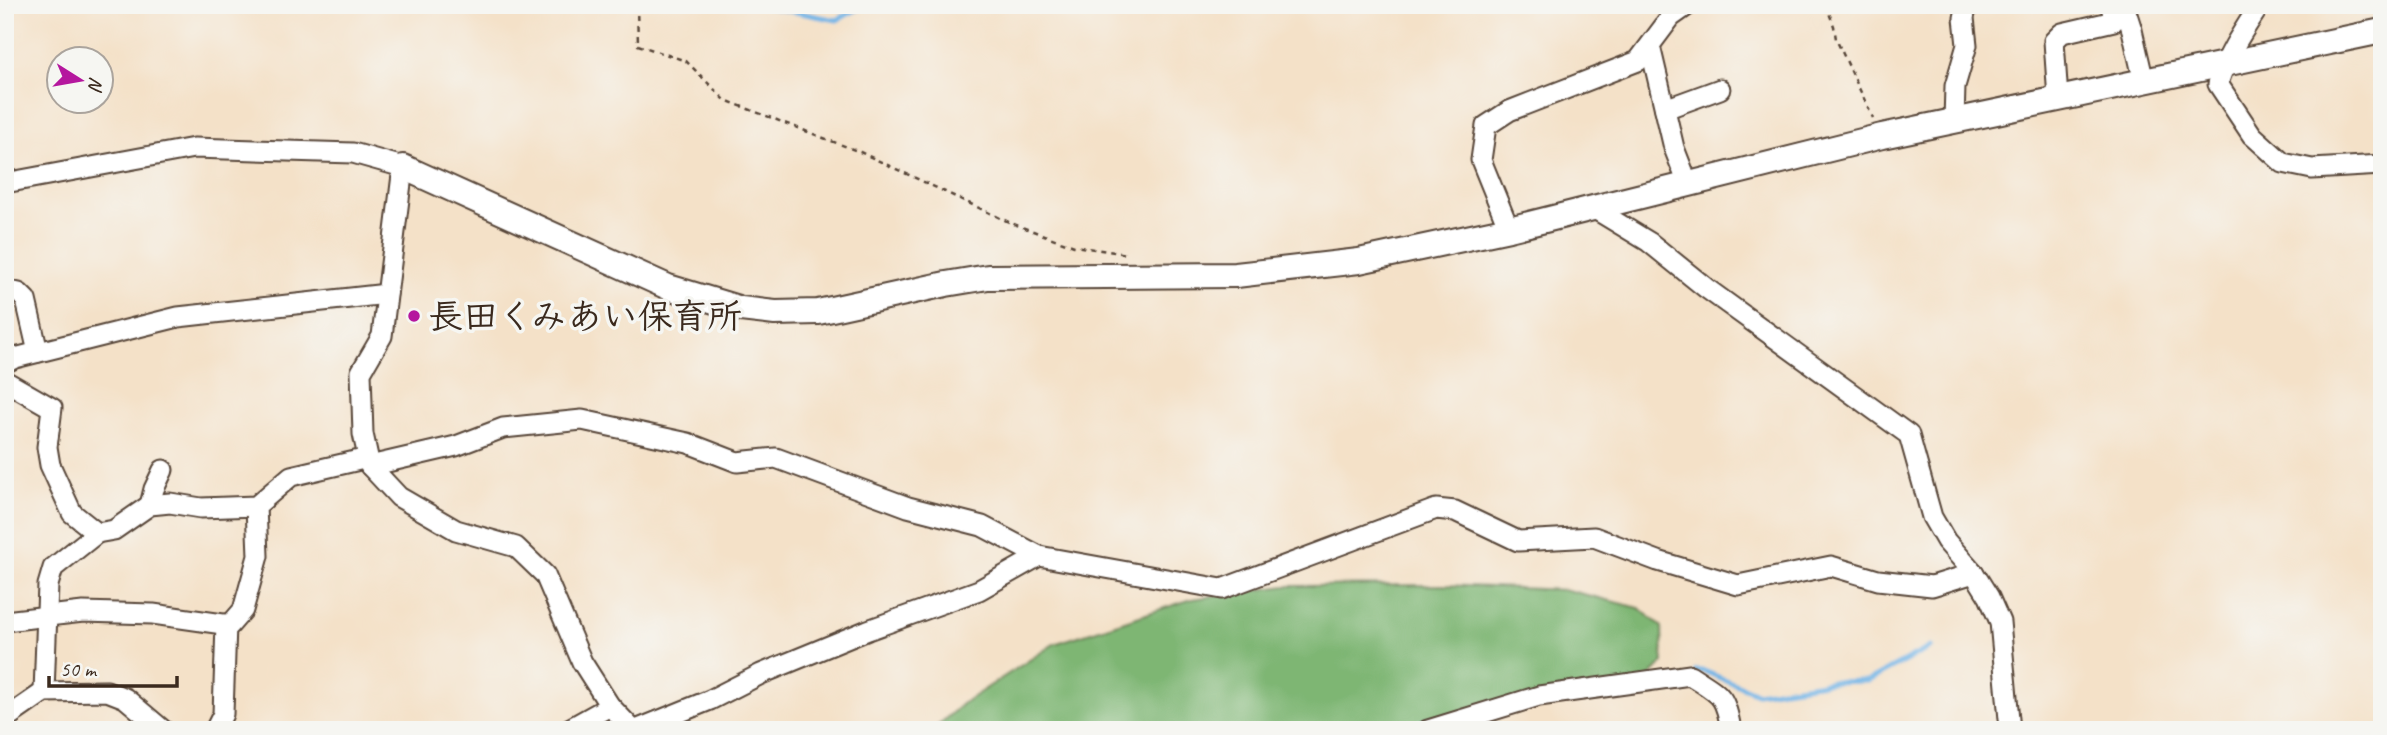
<svg xmlns="http://www.w3.org/2000/svg" width="2387" height="735" font-family="Caveat,'Klee One',sans-serif">
	<style>
		.forest { fill: #7eb673; stroke: #5c7048; stroke-width: 2 }
		.lines { fill: none; stroke-linecap: round; stroke-linejoin: round }
		.stream { stroke: #71b4e6; stroke-width: 5 }
		.minor-casing { stroke: #574538; stroke-width: 23 }
		.tertiary-casing { stroke: #574538; stroke-width: 28 }
		.path { stroke: #574538; stroke-width: 2.5; stroke-dasharray: 5 5; stroke-linecap: butt }
		.minor { stroke: #fff; stroke-width: 19 }
		.tertiary { stroke: #fff; stroke-width: 24 }
		.poi-dot { fill: #b5179e; stroke: #f6f6f2; stroke-width: 2.5 }
		.labels { text-anchor: middle; stroke-width: 7; stroke-linejoin: round; paint-order: stroke }
		.poi-label { font-size: 35px; font-weight: bold; fill: #3b2a1e; stroke: #f6f6f2; text-anchor: start }
	</style>
	<rect width="100%" height="100%" fill="#f6f6f2"/>
	<filter id="ink" filterUnits="userSpaceOnUse"><feTurbulence type="fractalNoise" baseFrequency=".0143" numOctaves="2"/><feDisplacementMap in="SourceGraphic" scale="14" xChannelSelector="R" yChannelSelector="G"/><feConvolveMatrix kernelMatrix="1 2 1 2 8 2 1 2 1" color-interpolation-filters="sRGB"/></filter>
	<filter id="wash" filterUnits="userSpaceOnUse"><feTurbulence type="fractalNoise" baseFrequency=".00686" numOctaves="4" result="noise"/><feDisplacementMap in="SourceGraphic" scale="28" xChannelSelector="R" yChannelSelector="G"/><feGaussianBlur stdDeviation="1.57" result="paint"/><feColorMatrix in="noise" values="0 0 0 0 0 0 0 0 0 0 0 0 0 0 0 0 0 1.4 0 .05"/><feComposite in="paint" operator="in"/></filter>
	<g filter="url(#wash)">
		<rect width="100%" height="100%" fill="#f4e1c8"/>
		<path class="forest" d="M1442,585L1567,590L1639,608L1662,627L1663,663L1641,685L1490,707L1475,730H933L962,704L1054,644L1192,599L1286,586Z"/>
		<g class="lines">
			<g class="stream">
				<path d="M759,5L837,20L865,5"/>
				<path d="M1696,671H1704L1757,693L1830,682L1868,681L1931,647"/>
				<path d="M1392,730L1429,720"/>
			</g>
		</g>
	</g>
	<g filter="url(#ink)">
		<g class="lines">
			<defs>
				<g id="minor">
					<path d="M2124,5L2132,30L2144,82"/>
					<path d="M2260,5C2243,31 2227,54 2218,84L2252,135L2283,163L2312,169L2382,165"/>
					<path d="M1650,46L1674,148L1688,184"/>
					<path d="M2058,99L2054,41L2062,33L2114,21L2111,5"/>
					<path d="M1665,109L1720,89"/>
					<path d="M1954,121L1955,86L1967,45L1964,18L1967,5"/>
					<path d="M5,183L194,148L353,153L403,167L382,336L361,372L363,434L370,466L399,497L456,530L516,547L545,575L582,662L610,706"/>
					<path d="M1593,208L1649,242L1706,288L1909,435L1932,517L1946,541L1974,573L1989,597L2000,622L2010,730"/>
					<path d="M1509,229L1481,160L1486,126L1509,111L1638,61L1671,17L1688,5"/>
					<path d="M5,290L19,293L26,300L38,352"/>
					<path d="M5,363L15,358L178,317L387,294"/>
					<path d="M5,381L52,408L47,447L50,465L72,513L97,533L114,530L150,505L170,503L201,508L256,506L291,476L368,458"/>
					<path d="M370,466L456,446L503,428L582,420L688,443L737,462L776,458L908,507L982,526L1039,556L1222,589L1436,509L1455,511L1518,541L1594,537L1658,561L1738,585L1831,566L1878,580L1932,586L1974,573"/>
					<path d="M150,505L154,489L163,470"/>
					<path d="M5,621L83,612L153,614L230,625L243,610L258,556L256,506"/>
					<path d="M44,692L48,585L53,568L97,533"/>
					<path d="M5,719L44,692L107,691L125,698L163,730"/>
					<path d="M215,730L223,714L226,624"/>
					<path d="M567,730L610,706L633,730"/>
					<path d="M636,730L710,700L761,674L868,630L979,590L1039,556"/>
					<path d="M1428,730L1539,696L1690,675C1720,695 1725,693 1731,730"/>
				</g>
				<path id="tertiary" d="M403,167L668,287L741,309L775,313L818,312L946,284L988,277L1236,275L1359,261L1509,229L1882,136L2382,31"/>
			</defs>
			<use href="#minor" class="minor-casing"/>
			<use href="#tertiary" class="tertiary-casing"/>
			<g class="path">
				<path d="M637,5L638,45L686,61L725,100L860,152L1011,223L1074,246L1127,254"/>
				<path d="M1826,5L1834,26L1836,39L1873,118"/>
			</g>
			<use href="#minor" class="minor"/>
			<use href="#tertiary" class="tertiary"/>
		</g>
	</g>
	<circle class="poi-dot" cx="414" cy="316" r="7"/>
	<g class="labels">
		<g class="poi-label">
			<text x="428" y="328">長田くみあい保育所</text>
		</g>
	</g>
	<rect width="2387" height="735" fill="none" stroke="#f6f6f2" stroke-width="28"/>
	<g transform="translate(80 80) rotate(101)"><circle r="33" fill="#f6f6f2" stroke="#aba49d" stroke-width="2"/>
	<path d="M0-5L12 26L0 18L-12 26Z" fill="#b5179e"/>
	<text y="-10" font-size="19" font-weight="bold" text-anchor="middle" fill="#3b2a1e">N</text>
	</g>
	<path d="M49 676v10h128v-10" fill="none" stroke="#3b2a1e" stroke-width="3.5"/>
	<text x="60" y="676" font-size="21" fill="#3b2a1e" stroke="#f6f6f2" stroke-width="5" paint-order="stroke">50 m</text>
</svg>
